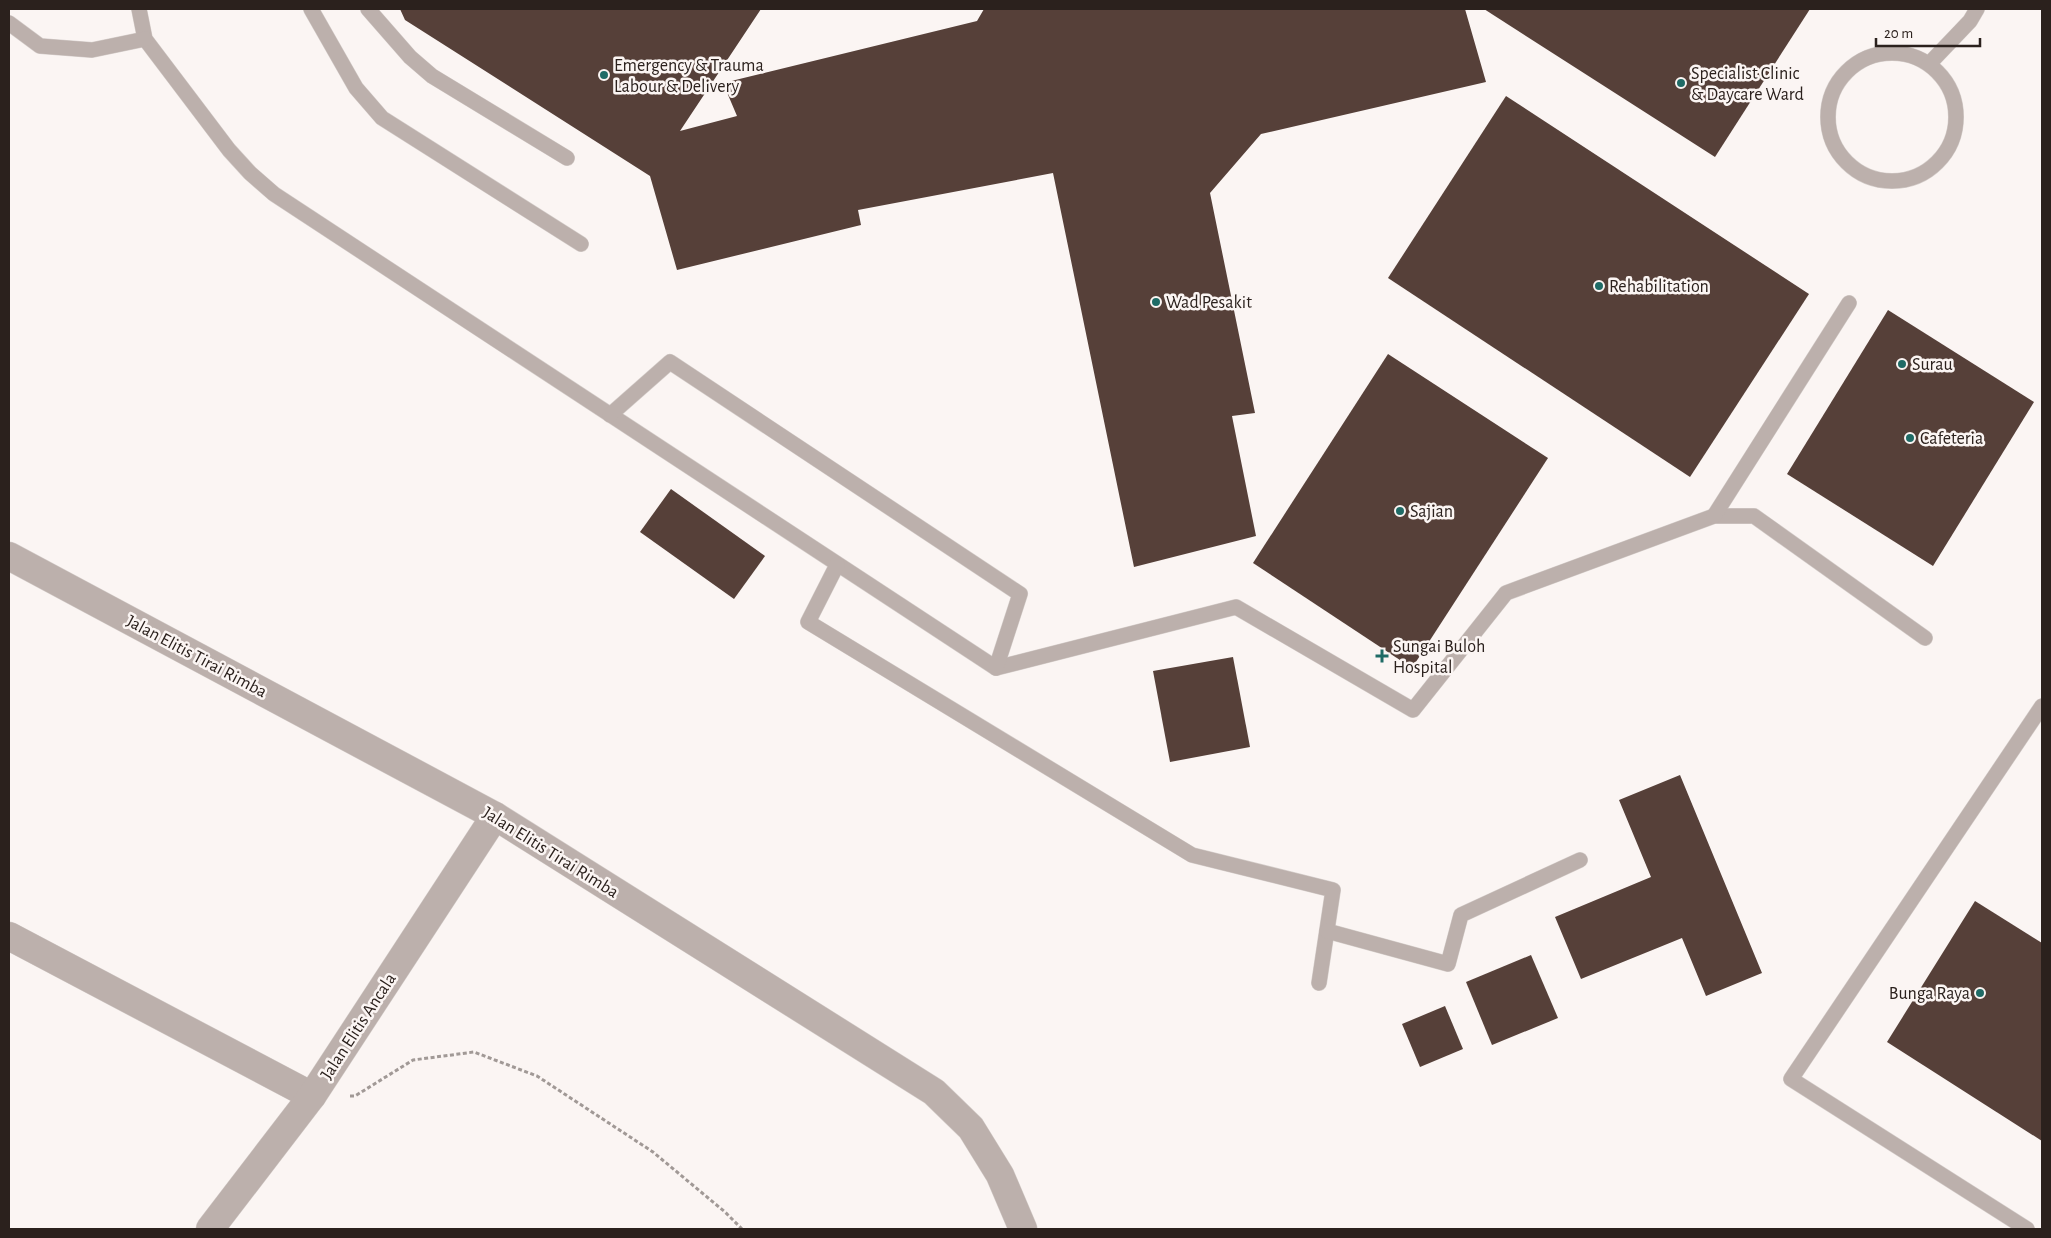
<svg xmlns="http://www.w3.org/2000/svg" width="2051" height="1238" font-family="'Alegreya Sans',sans-serif">
	<style>
		.building { fill: #564039 }
		.lines { fill: none; stroke-linecap: round; stroke-linejoin: round }
		.lane-casing { stroke: #d6cfcc; stroke-width: 16 }
		.street-casing { stroke: #d6cfcc; stroke-width: 29 }
		.path { stroke: #a19996; stroke-width: 3; stroke-dasharray: 4 2.5; stroke-linecap: butt }
		.lane { stroke: #bcb0ac; stroke-width: 15 }
		.street { stroke: #bcb0ac; stroke-width: 28 }
		.poi-dot { fill: #1f6b66; stroke: #fbf5f3; stroke-width: 2 }
		.labels { text-anchor: middle; stroke-width: 5; stroke-linejoin: round; paint-order: stroke }
		.poi-label { font-size: 18px; fill: #2b211d; stroke: #fbf5f3; text-anchor: start }
		.street-label { font-size: 18px; fill: #2b211d; stroke: #fbf5f3 }
	</style>
	<rect width="100%" height="100%" fill="#fbf5f3"/>
	<g class="building">
		<path d="M400,9H761L680,131L737,116L723,83L977,21L984,9H1465L1486,82L1261,134L1210,193L1255,413L1232,416L1256,536L1134,567L1053,173L858,210L861,225L677,270L650,176L405,20Z"/>
		<path d="M1484,9H1810L1715,157Z"/>
		<path d="M1506,96L1809,294L1690,477L1388,278Z"/>
		<path d="M1888,310L2034,402L1933,566L1787,474Z"/>
		<path d="M1388,354L1548,458L1412,668L1253,563Z"/>
		<path d="M671,489L765,556L734,599L640,532Z"/>
		<path d="M1233,657L1250,747L1170,762L1153,671Z"/>
		<path d="M1680,775L1762,973L1706,996L1682,938L1581,979L1555,917L1651,877L1619,800Z"/>
		<path d="M1975,901L2042,943V1141L1887,1042Z"/>
		<path d="M1531,955L1558,1018L1492,1045L1466,982Z"/>
		<path d="M1445,1006L1463,1049L1420,1067L1402,1024Z"/>
	</g>
	<g class="lines">
		<defs>
			<g id="lane">
				<path d="M139,9L145,39L229,150L250,173L274,194L996,668L1236,607L1413,710L1506,593L1714,516H1754L1925,638"/>
				<path d="M311,9L356,88L382,118L581,244"/>
				<path d="M368,9L410,57L432,76L567,158"/>
				<path d="M9,23L40,46L92,50L145,39"/>
				<circle cx="1892" cy="117" r="64"/>
				<path d="M1929,64L1970,21L1977,9"/>
				<path d="M610,415L670,362L1020,594L996,668"/>
				<path d="M1714,516L1849,303"/>
				<path d="M837,565L808,622L1192,855L1333,890L1319,983"/>
				<path d="M1327,931L1448,964L1461,915L1580,860"/>
				<path d="M2027,1229L1791,1079L2042,706"/>
			</g>
			<g id="street">
				<path d="M9,556L495,816L934,1092L971,1128L1000,1175L1023,1229"/>
				<path d="M9,936L312,1096"/>
				<path d="M210,1229L312,1096L495,816"/>
			</g>
		</defs>
		<use href="#lane" class="lane-casing"/>
		<use href="#street" class="street-casing"/>
		<path class="path" d="M350,1096H355L413,1060L474,1052L537,1076L653,1152L725,1212L742,1229"/>
		<use href="#lane" class="lane"/>
		<use href="#street" class="street"/>
	</g>
	<g class="poi-dot">
		<circle cx="604" cy="75" r="5"/>
		<circle cx="1681" cy="83" r="5"/>
		<circle cx="1599" cy="286" r="5"/>
		<circle cx="1156" cy="302" r="5"/>
		<circle cx="1902" cy="364" r="5"/>
		<circle cx="1910" cy="438" r="5"/>
		<circle cx="1400" cy="511" r="5"/>
		<path d="M1379.5 648.5h5v5h5v5h-5v5h-5v-5h-5v-5h5z"/>
		<circle cx="1980" cy="993" r="5"/>
	</g>
	<g class="labels">
		<g class="poi-label">
			<text x="614" y="71">Emergency &amp; Trauma<tspan x="614" dy="21">Labour &amp; Delivery</tspan></text>
			<text x="1691" y="79">Specialist Clinic<tspan x="1691" dy="21">&amp; Daycare Ward</tspan></text>
			<text x="1609" y="292">Rehabilitation</text>
			<text x="1166" y="308">Wad Pesakit</text>
			<text x="1912" y="370">Surau</text>
			<text x="1920" y="444">Cafeteria</text>
			<text x="1410" y="517">Sajian</text>
			<text x="1393" y="652">Sungai Buloh<tspan x="1393" dy="21">Hospital</tspan></text>
			<text x="1970" y="999" text-anchor="end">Bunga Raya</text>
		</g>
		<g class="street-label">
			<text transform="translate(197 656) rotate(28)" y="6">Jalan Elitis Tirai Rimba</text>
			<text transform="translate(551 852) rotate(32)" y="6">Jalan Elitis Tirai Rimba</text>
			<text transform="translate(358 1026) rotate(-57)" y="6">Jalan Elitis Ancala</text>
		</g>
	</g>
	<rect width="2051" height="1238" fill="none" stroke="#2b211d" stroke-width="20"/>
	<path d="M1876 38v8h104v-8" fill="none" stroke="#2b211d" stroke-width="2.5"/>
	<text x="1884" y="38" font-size="15" fill="#2b211d" stroke="#fbf5f3" stroke-width="4" paint-order="stroke">20 m</text>
</svg>
